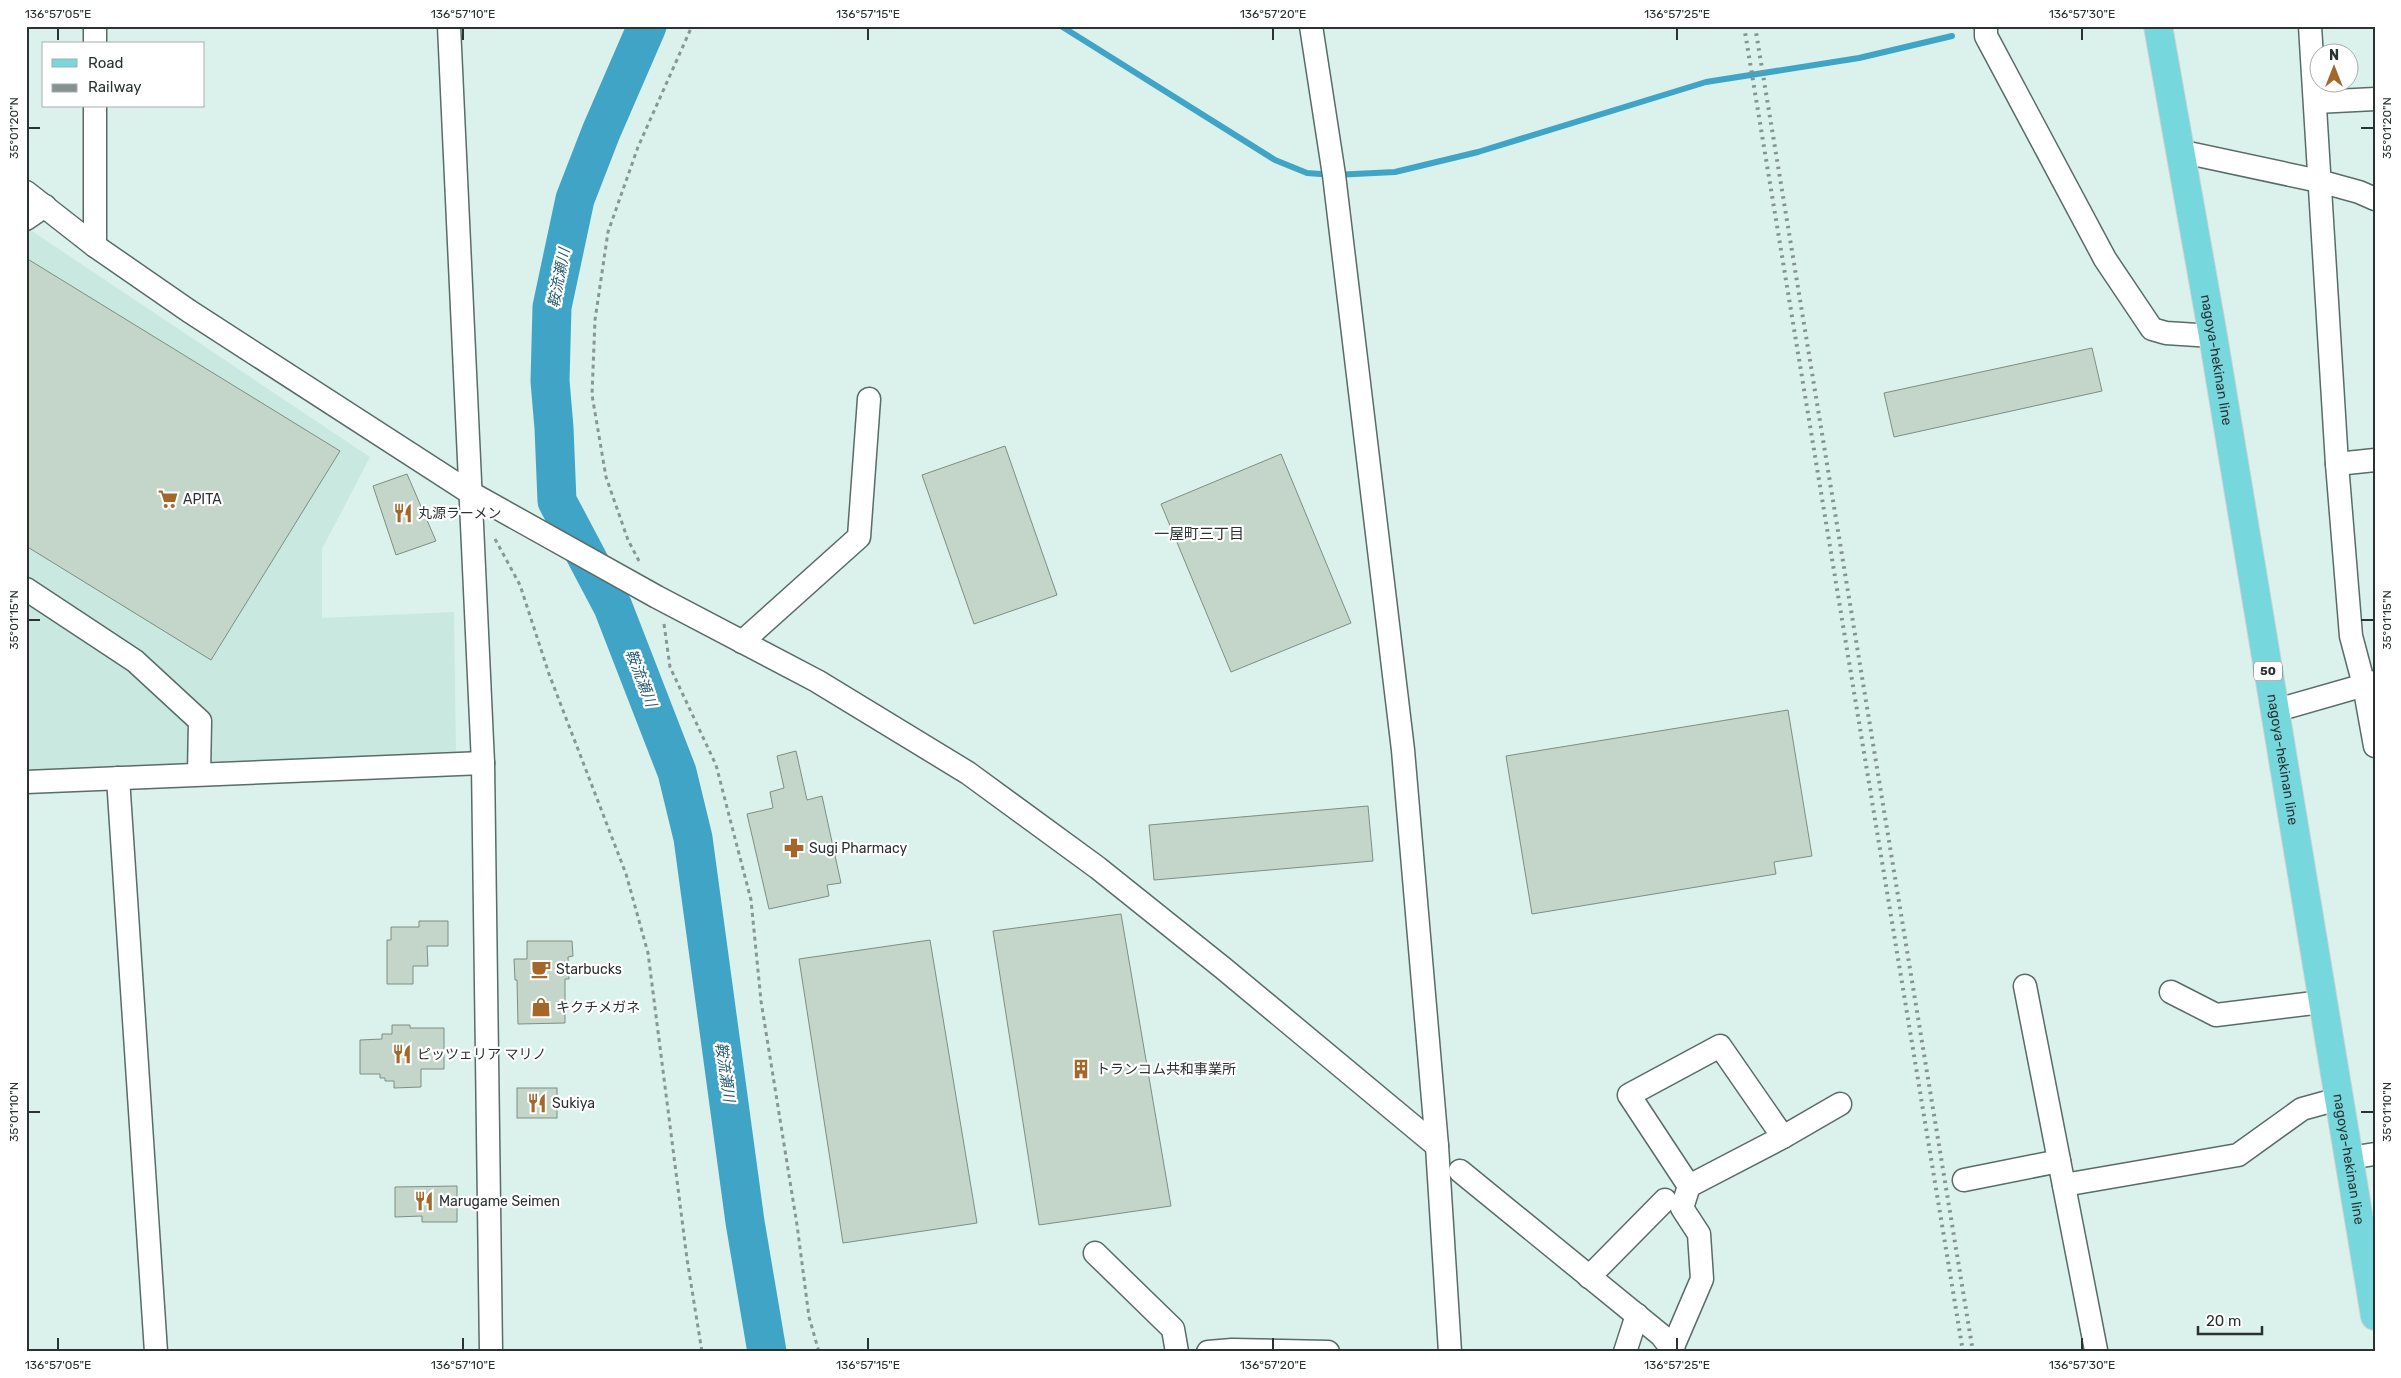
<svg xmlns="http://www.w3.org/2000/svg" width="2401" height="1378" font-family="Rubik,'Noto Sans JP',sans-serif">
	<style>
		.built { fill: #c8e8e0 }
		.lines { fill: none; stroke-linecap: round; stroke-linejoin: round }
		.stream { stroke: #40a4c6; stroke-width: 6 }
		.river { stroke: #40a4c6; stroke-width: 39 }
		.building { fill: #c4d5c9; stroke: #7e8e83 }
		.minor-casing { stroke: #596c67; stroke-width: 25 }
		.major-casing { stroke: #d0d2d2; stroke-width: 30 }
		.path { stroke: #879793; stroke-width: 3; stroke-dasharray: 4 4; stroke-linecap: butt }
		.minor { stroke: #fff; stroke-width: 22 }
		.major { stroke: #76d7dd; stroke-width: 28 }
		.rail { stroke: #849390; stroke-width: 4; stroke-dasharray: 2.5 5; stroke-linecap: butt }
		.ticks { fill: none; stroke: #2a3331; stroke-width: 2 }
		.labels { text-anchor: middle; stroke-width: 4.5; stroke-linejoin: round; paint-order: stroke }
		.shield { fill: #fff; stroke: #6a706f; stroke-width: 1 }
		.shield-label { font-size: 12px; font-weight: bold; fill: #2a3331 }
		.street-label { font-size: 14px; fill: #2a3331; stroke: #fff }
		.poi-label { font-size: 14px; fill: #2a3331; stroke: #fff; text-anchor: start }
		.water-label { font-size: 15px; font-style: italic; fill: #295e71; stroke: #fff }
		.neighbourhood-label { font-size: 15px; fill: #2a3331; stroke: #fff }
		.neatline { fill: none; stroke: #2a3331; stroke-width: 2 }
		.ticks-label { font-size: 12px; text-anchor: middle; fill: #2a3331 }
	</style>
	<rect width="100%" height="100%" fill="#dbf1ec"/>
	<path class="built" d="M26,227L370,457L322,549V618L454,612L456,756L26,771Z"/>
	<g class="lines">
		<path class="stream" d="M1061,26L1275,160L1307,173L1334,175L1395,172L1478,152L1706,82L1859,58L1952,36"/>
		<path class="river" d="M647,26L601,132L575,199L552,307L550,381L554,428L557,501L613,607L677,772L693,838L745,1222L767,1352"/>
	</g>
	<g class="building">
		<path d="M26,258L340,451L211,660L26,546Z"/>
		<path d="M2092,348L2102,391L1894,437L1884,393Z"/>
		<path d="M1005,446L1057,595L974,624L922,475Z"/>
		<path d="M1281,454L1351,623L1231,672L1161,504Z"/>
		<path d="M407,474L436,541L396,555L373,486Z"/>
		<path d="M1788,710L1812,856L1774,862L1776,874L1532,914L1506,756Z"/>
		<path d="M796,751L807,800L822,796L841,883L827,885L829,896L769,909L747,814L773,808L770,792L784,788L777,756Z"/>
		<path d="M1368,806L1373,861L1154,880L1149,825Z"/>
		<path d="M1121,914L1171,1206L1039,1225L993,931Z"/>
		<path d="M419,921H448V946H427L428,966H413V984H387V940H391V927H419Z"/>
		<path d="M930,940L977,1223L843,1243L799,959Z"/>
		<path d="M527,941H572L573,956L568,957L569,979H565V1023L518,1024L517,980H515L514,959H527Z"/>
		<path d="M392,1025H410V1028H444V1069H421V1087L394,1088V1081H385V1078H380V1074H360V1040L382,1039V1034H392Z"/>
		<rect x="517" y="1088" width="40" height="30"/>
		<path d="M457,1186V1222H422V1216L395,1217V1187Z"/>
	</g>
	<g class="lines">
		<defs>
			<g id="minor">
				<path d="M95,26V44"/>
				<path d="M449,26L483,763L491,1352"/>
				<path d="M1311,26L1334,175L1403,750L1437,1146L1450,1352"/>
				<path d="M1986,26V36L2105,259L2152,329L2166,333L2213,336"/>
				<path d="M2310,26L2337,464L2351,636L2364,685L2375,746"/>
				<path d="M2316,102L2375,99"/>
				<path d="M95,106V246"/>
				<path d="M2179,151L2319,181L2359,192L2375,199"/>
				<path d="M26,192L95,246L189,311L469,492L657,597L817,681L968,773L1098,868L1223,968L1437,1146"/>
				<path d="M26,219L45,206"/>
				<path d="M2337,464L2375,460"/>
				<path d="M26,589L135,661L200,721L199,774"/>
				<path d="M742,642L859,537L869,399"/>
				<path d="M2274,711L2375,682"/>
				<path d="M118,778L156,1352"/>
				<path d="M26,782L483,763"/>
				<path d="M2025,986L2096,1350"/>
				<path d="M2171,992L2216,1015L2322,1002"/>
				<path d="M1783,1137L1840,1104"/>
				<path d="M2349,1158L2375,1154"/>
				<path d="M1460,1171L1661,1335L1674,1352"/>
				<path d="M1964,1180L2059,1161"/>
				<path d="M2064,1185L2238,1155L2302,1109L2338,1099"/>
				<path d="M1095,1253L1173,1329L1177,1352"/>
				<path d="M1589,1277L1665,1200"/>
				<path d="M1672,1349L1702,1279L1699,1234L1682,1208L1689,1186L1783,1137L1720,1046L1629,1095L1689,1186"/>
				<path d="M1208,1352L1232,1350L1328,1352"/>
				<path d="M1625,1352L1637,1315"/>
			</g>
			<g id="major">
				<path id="s1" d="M2158,26L2213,336L2375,1316"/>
			</g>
		</defs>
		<use href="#minor" class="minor-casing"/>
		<use href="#major" class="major-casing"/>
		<g class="path">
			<path d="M495,539L520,585L549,674L626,874L648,953L687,1259L702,1352"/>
			<path d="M639,561L628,540L606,477L592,395L595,320L608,232L638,147L692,26"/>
			<path d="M664,624L670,667L716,765L751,900L761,1001L797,1225L809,1317L819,1352"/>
		</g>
		<use href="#minor" class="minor"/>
		<use href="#major" class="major"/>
		<g class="rail">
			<path d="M1744,26L1963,1352"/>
			<path d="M1755,26L1973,1352"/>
		</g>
	</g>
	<path class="ticks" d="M58,28V40M463,28V40M868,28V40M1273,28V40M1677,28V40M2082,28V40M28,128H40M2361,128H2374M28,620H40M2361,620H2374M28,1112H40M2361,1112H2374M58,1338V1350M463,1338V1350M868,1338V1350M1273,1338V1350M1677,1338V1350M2082,1338V1350"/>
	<defs>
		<symbol id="supermarket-bare" viewBox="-9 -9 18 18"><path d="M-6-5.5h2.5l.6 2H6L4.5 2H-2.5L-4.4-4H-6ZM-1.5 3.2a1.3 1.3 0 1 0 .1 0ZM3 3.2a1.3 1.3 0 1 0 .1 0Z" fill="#a36829" stroke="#fff" stroke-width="2.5" paint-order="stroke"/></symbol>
		<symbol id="restaurant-bare" viewBox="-9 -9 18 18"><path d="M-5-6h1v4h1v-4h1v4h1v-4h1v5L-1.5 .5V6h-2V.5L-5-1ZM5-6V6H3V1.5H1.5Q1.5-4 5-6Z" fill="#a36829" stroke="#fff" stroke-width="2.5" paint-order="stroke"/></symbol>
		<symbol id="pharmacy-bare" viewBox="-9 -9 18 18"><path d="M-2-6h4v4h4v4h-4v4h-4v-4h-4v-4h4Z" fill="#a36829" stroke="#fff" stroke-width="2.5" paint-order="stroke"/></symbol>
		<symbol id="cafe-bare" viewBox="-9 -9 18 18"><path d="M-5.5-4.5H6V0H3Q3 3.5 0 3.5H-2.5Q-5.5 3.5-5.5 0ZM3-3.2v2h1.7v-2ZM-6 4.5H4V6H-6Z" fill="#a36829" stroke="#fff" stroke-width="2.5" paint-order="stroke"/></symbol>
		<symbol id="shop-bare" viewBox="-9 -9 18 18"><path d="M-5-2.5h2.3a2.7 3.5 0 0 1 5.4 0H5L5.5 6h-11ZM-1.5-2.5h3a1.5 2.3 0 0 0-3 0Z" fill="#a36829" stroke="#fff" stroke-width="2.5" paint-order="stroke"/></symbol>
		<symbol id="building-bare" viewBox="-9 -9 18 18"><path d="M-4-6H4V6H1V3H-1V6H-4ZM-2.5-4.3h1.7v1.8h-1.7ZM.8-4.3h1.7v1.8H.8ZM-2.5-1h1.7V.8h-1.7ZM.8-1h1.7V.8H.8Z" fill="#a36829" stroke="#fff" stroke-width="2.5" paint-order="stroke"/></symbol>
	</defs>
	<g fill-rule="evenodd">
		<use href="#supermarket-bare" x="154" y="485" width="28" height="28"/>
		<use href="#restaurant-bare" x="389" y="499" width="28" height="28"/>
		<use href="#pharmacy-bare" x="780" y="834" width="28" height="28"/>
		<use href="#cafe-bare" x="527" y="955" width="28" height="28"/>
		<use href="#shop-bare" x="527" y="993" width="28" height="28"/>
		<use href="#restaurant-bare" x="388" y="1040" width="28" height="28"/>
		<use href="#building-bare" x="1067" y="1055" width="28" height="28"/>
		<use href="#restaurant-bare" x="523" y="1089" width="28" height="28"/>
		<use href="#restaurant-bare" x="410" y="1187" width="28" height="28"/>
	</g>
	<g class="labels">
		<rect class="shield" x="2254" y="661.5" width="28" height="19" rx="4"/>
		<g class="shield-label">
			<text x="2268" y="675">50</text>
		</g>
		<g class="street-label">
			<text dy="5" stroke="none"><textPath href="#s1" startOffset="339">nagoya-hekinan line</textPath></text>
			<text dy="5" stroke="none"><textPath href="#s1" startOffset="744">nagoya-hekinan line</textPath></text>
			<text dy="5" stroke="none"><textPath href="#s1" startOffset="1149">nagoya-hekinan line</textPath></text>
		</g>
		<g class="poi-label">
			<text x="183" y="504">APITA</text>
			<text x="418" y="518">丸源ラーメン</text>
			<text x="809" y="853">Sugi Pharmacy</text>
			<text x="556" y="974">Starbucks</text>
			<text x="556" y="1012">キクチメガネ</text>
			<text x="417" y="1059">ピッツェリア マリノ</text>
			<text x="1096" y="1074">トランコム共和事業所</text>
			<text x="552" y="1108">Sukiya</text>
			<text x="439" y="1206">Marugame Seimen</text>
		</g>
		<g class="water-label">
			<text transform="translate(559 278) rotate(-79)" y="5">鞍流瀬川</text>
			<text transform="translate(641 678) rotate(69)" y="5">鞍流瀬川</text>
			<text transform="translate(725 1072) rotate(82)" y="5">鞍流瀬川</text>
		</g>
		<g class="neighbourhood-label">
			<text x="1199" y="539">一屋町三丁目</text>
		</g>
	</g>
	<rect width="2401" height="1378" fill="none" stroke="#ffffff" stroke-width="55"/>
	<rect x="42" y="42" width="162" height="65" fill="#ffffff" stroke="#aaadad"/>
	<rect x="52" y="59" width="25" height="8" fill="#76d7dd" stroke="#aaadad"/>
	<text x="88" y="68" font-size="15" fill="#2a3331">Road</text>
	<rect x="52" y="84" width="25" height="8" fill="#849390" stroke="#aaadad"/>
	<text x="88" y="92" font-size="15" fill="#2a3331">Railway</text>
	<g transform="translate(2334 68)"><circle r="24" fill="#ffffff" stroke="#aaadad"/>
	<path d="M0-4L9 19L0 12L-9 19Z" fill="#a36829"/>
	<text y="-8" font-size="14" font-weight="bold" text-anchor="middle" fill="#2a3331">N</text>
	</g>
	<path d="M2198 1326v8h64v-8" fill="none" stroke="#2a3331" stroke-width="2.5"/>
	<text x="2206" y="1326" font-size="15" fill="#2a3331" stroke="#ffffff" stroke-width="4" paint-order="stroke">20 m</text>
	<rect x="28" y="28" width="2346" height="1322" class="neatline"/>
	<g class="ticks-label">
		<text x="58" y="18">136°57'05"E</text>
		<text x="463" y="18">136°57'10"E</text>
		<text x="868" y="18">136°57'15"E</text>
		<text x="1273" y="18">136°57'20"E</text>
		<text x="1677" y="18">136°57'25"E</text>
		<text x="2082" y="18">136°57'30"E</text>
		<text transform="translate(14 128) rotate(-90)" y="4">35°01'20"N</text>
		<text transform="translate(2387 128) rotate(-90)" y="4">35°01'20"N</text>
		<text transform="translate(14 620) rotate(-90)" y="4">35°01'15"N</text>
		<text transform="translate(2387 620) rotate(-90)" y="4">35°01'15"N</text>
		<text transform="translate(14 1112) rotate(-90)" y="4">35°01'10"N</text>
		<text transform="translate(2387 1112) rotate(-90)" y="4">35°01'10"N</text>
		<text x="58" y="1369">136°57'05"E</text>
		<text x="463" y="1369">136°57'10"E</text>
		<text x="868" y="1369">136°57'15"E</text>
		<text x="1273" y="1369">136°57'20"E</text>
		<text x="1677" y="1369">136°57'25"E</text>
		<text x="2082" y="1369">136°57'30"E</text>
	</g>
</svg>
